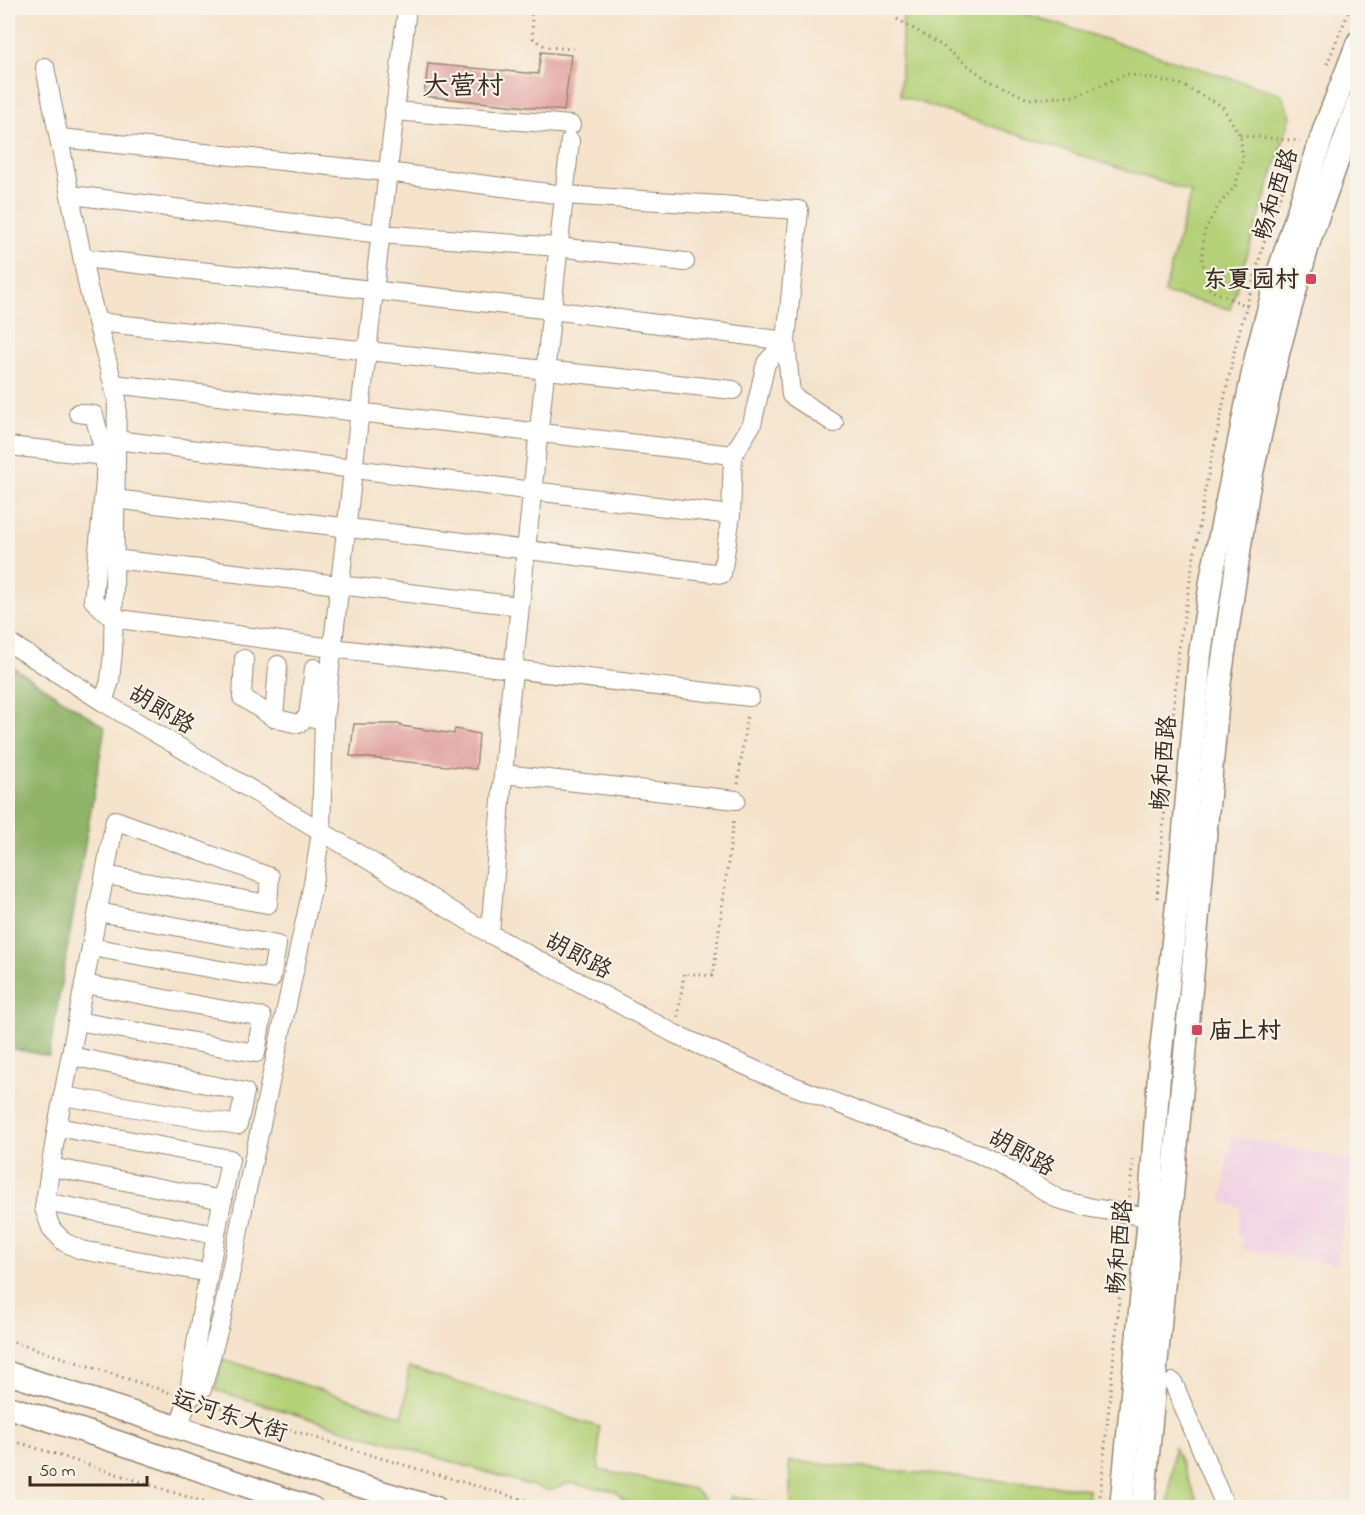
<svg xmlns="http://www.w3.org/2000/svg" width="1365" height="1515" font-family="'Indie Flower','LXGW WenKai TC',sans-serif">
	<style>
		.built { fill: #f1d0e3 }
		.green { fill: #b4d178; stroke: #787e4b; stroke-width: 1.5 }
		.forest { fill: #8fb368; stroke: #656e43; stroke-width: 1.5 }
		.building { fill: #df9a98 }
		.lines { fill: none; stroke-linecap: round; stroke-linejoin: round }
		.minor-casing { stroke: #988674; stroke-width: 20 }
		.major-casing { stroke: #988674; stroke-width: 25 }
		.path { stroke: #988674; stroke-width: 3; stroke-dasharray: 1.5 4.5; stroke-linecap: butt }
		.minor { stroke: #fff; stroke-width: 18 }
		.major { stroke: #fff; stroke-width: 22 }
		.poi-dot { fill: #d1495b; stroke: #f7f3e8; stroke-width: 2 }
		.labels { text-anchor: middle; stroke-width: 4.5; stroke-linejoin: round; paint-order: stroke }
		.street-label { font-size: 24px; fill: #3b2a1e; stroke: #f7f3e8 }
		.poi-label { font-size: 24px; font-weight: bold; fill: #3b2a1e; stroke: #f7f3e8; text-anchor: end }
		.quarter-label { font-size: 27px; fill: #3b2a1e; stroke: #f7f3e8 }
	</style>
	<rect width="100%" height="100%" fill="#f7f3e8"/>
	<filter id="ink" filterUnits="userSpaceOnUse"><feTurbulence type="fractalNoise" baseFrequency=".0167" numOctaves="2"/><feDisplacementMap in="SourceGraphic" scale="12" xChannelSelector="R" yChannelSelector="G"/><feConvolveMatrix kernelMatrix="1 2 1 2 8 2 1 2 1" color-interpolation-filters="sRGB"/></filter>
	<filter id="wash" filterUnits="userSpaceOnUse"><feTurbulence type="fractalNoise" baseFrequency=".008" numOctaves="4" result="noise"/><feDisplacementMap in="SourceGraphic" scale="24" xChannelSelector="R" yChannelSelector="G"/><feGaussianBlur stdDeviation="1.35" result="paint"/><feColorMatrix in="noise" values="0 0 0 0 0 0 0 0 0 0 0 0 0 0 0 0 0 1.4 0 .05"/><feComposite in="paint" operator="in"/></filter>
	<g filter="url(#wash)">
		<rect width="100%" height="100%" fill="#f5e3cb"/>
		<path class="built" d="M1231,1136L1353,1160L1337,1265L1241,1249L1243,1237L1237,1236L1241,1207L1222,1202Z"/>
		<g class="green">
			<path d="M903,8H1006L1281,94L1291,116L1230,309L1164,293L1191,192L900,96Z"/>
			<path d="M223,1359L403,1416L409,1367L599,1427V1470L694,1489L707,1502L729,1505L731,1496L786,1507H631L615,1491L570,1483L549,1491L215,1390Z"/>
			<path d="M1174,1447L1200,1507H1168Z"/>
			<path d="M789,1461L1089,1489L1088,1507H791Z"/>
		</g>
		<path class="forest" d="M8,664L105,727L49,1056L8,1048Z"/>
		<g id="blocks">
			<g class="building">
				<path d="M541,52L571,55L564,111L424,96L428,64L538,74Z"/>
				<path d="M354,724H401V726L454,734L455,729L479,734L476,769L350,756Z"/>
			</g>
		</g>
	</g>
	<g filter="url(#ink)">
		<use href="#blocks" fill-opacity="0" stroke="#988674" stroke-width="1.5"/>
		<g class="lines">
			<defs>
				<g id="minor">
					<path d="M45,67L88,287L117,399L113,651L110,681L103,702"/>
					<path d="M394,111L571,125"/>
					<path d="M60,138L387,172L564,195L799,210L786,341L791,395L834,423"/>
					<path d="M72,195L380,234L558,247L685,262"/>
					<path d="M83,258L552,310L786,341"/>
					<path d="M97,322L733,390"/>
					<path d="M113,384L733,455"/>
					<path d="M78,413L94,415L105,456V482L93,600L112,618L332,648L750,697"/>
					<path d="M116,440L731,515"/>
					<path d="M8,446L105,456"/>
					<path d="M115,499L722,574L731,515L733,455L752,424L766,363L786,341"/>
					<path d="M114,559L520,606"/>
					<path d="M8,642L103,702L321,831L490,934L675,1034L771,1077L872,1117L977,1153L1018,1174L1058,1199L1092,1208L1161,1219"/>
					<path d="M244,659L242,697L274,718"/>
					<path d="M278,665L274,718L298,724L308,717"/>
					<path d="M314,668L308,717L319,719"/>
					<path d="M504,774L736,800"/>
					<path d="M490,934L507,727L570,141"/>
					<path d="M91,947L271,979L277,945L98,912"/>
					<path d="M77,1021L256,1053L262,1017L84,984"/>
					<path d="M63,1096L238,1125L245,1092L71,1056"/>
					<path d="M57,1127L63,1096L115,820L270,877L268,904L105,875"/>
					<path d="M51,1167L223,1200"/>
					<path d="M45,1202L216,1235"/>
					<path d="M1173,1382L1226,1508"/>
					<path d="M188,1399L202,1389L222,1317L246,1194L313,884L321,831L324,720L407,8"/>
					<path d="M179,1426L188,1399L197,1337L230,1159L57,1127L44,1208L51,1228L64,1242L81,1250L209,1273"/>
				</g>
				<g id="major">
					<path d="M8,1373L357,1485L436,1508"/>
					<path d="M8,1407C110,1438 210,1474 312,1508"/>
					<path d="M1121,1508L1149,1218L1160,1060L1179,886L1200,654L1212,575L1257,353L1277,277L1325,127L1358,42"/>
					<path d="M1143,1508L1219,687L1248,491L1279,349L1310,238L1358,103"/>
				</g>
			</defs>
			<use href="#minor" class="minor-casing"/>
			<use href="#major" class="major-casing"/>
			<g class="path">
				<path d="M531,8L533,38L546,47L577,49"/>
				<path d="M897,19L941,45L986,79L1028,99L1076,96L1127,74L1180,84L1222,106L1240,135L1243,159L1235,186L1218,206L1204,232L1202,260L1210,290L1247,306"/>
				<path d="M1327,64L1350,8"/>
				<path d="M1240,135L1300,141"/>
				<path d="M738,784L747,713"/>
				<path d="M1157,898L1179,647L1205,490L1235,348L1267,231L1291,167"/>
				<path d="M678,1017L684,973L713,976L734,817"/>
				<path d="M1129,1197L1133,1159"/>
				<path d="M8,1340L174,1394"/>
				<path d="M209,1404L370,1455L552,1508"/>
				<path d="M8,1439L222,1508"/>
				<path d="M1099,1508L1126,1230"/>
			</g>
			<use href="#minor" class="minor"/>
			<use href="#major" class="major"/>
		</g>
	</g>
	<g class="poi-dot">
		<rect x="1305" y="273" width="12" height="12" rx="3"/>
		<rect x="1191" y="1024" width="12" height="12" rx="3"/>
	</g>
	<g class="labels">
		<g class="street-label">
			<text transform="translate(1275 194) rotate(-72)" y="8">畅和西路</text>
			<text transform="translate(162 709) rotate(31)" y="8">胡郎路</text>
			<text transform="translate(1163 763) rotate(-85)" y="8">畅和西路</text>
			<text transform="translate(579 955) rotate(28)" y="8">胡郎路</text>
			<text transform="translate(1022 1152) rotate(29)" y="8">胡郎路</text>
			<text transform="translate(1119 1247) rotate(-85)" y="8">畅和西路</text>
			<text transform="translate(230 1415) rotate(18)" y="8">运河东大街</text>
		</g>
		<g class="poi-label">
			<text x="1299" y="287">东夏园村</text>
			<text x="1209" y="1038" text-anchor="start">庙上村</text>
		</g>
		<g class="quarter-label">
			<text x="463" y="94">大营村</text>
		</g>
	</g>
	<rect width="1365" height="1515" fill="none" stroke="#f7f3e8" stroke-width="30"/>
	<path d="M30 1476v9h117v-9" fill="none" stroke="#3b2a1e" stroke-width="3"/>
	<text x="39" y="1476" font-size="18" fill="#3b2a1e" stroke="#f7f3e8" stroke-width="4.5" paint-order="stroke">50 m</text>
</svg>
